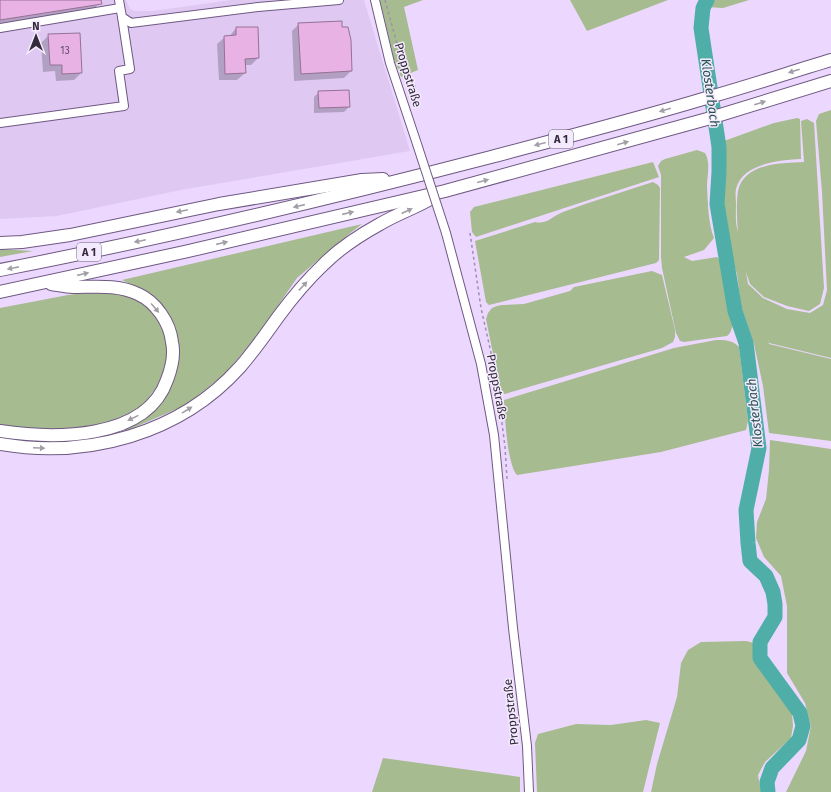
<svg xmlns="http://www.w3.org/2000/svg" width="831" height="792" font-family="'Fira Sans',sans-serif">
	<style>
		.built { fill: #dfc9f3 }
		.green { fill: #a6bb8f }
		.shadow { fill: #0003 }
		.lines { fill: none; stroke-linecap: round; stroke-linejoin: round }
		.river { stroke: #4fafa8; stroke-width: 15 }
		.building { fill: #e8b2e5; stroke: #967194 }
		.minor-casing { stroke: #6f5982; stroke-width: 10 }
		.highway-casing { stroke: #6f5982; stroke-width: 14 }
		.path { stroke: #9f90ae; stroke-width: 1.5; stroke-dasharray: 3 3; stroke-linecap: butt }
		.minor { stroke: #fff; stroke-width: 8 }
		.highway { stroke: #fff; stroke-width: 12 }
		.minor-bridge-casing { stroke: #6f5982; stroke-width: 10; stroke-linecap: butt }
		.minor-bridge { stroke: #fff; stroke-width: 8 }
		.oneway { fill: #a39fa7 }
		.labels { text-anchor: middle; stroke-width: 3; stroke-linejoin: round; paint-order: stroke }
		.number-label { font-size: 10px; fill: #604c66 }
		.shield { fill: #f4eafd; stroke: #6d6476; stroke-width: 1 }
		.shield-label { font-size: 11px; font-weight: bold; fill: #332a3c }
		.street-label { font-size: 12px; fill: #332a3c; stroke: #f4eafd }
		.water-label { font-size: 13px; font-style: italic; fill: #27534f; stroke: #f4eafd }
	</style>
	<rect width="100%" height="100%" fill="#ecd8fe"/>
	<path class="built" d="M0,0H126L130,9L135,11H153L231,0H364L410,151L181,190L57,216L0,219Z"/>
	<g class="green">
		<path d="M380,0H423L404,7L418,70L401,77L394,59Z"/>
		<path d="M570,0H668L587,31Z"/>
		<path d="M710,0H749L723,8L706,7Z"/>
		<path d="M831,110V358L769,343L768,338L773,334L768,338L769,344L831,359V441L769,433L763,386L754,344L741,306L737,274L730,251L723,207L726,164L724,141L774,123L797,118L800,119L801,159C781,160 742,163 736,189C735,194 736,200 736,204C736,214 735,223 738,232C737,220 736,203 738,191C744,163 781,163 804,162L801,121L807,119L814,123L824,288L820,304L809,311L787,306L764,297L750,284L746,272L748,284L763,298L787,309L810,313L823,305L827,290L822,192L816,121L819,114Z"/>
		<path d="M697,150L705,153C711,163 707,175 707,187C708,203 708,223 714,238L704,250L684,257L692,261L717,257L724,264L733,325L730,333L727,336L684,342L680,341L676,333L662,268L661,257V175L658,166L661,161L665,159Z"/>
		<path d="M653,162L659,177L476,237L472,232L470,212L474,207Z"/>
		<path d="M653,182L658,185L660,188L659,260L656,263L489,305L486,302L475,241L535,222C546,225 553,216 563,212C592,201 623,192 653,182Z"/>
		<path d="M362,224L344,238L297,278L259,333L225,374L186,405L126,431L124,425L162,399L173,383L179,356L174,323L155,297L122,280Z"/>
		<path d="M0,249L33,251L0,257Z"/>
		<path d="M652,271L662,275L675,330V337L673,342L662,348L505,394L501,393L486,319L488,313L492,308L497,306L502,305L524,304L570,291L574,287Z"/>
		<path d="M97,291L119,292L143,303L162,324L169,355L162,379L142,407L107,423L67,429L29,430L0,426V308L68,295Z"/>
		<path d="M716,340C725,340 733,340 739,347L748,421L746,430L661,452L517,475C507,464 505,416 504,400L674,348Z"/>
		<path d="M770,440L831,449V792H786L806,751L811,726L805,703L787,673V606L781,576L764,557L756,538L757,522L766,499L769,470Z"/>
		<path d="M746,641L754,643L758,667L792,713L793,726L791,738L765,762L758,775L761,792H651L657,764L677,697L681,663L688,650L701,642Z"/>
		<path d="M646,720L660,723L643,792H537L535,743L538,734L576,724L611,725Z"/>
		<path d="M383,758L520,777V792H372Z"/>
	</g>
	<g class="shadow">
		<path d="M0,0H99V3L94,9L0,24Z"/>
		<path d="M299,24L341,28L350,40L351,71L344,78L294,81L292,31Z"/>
		<path d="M236,28L258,58L251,65H244L245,73L237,80H219L217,44L225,37H229Z"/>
		<path d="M79,34L81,73L74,80L56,81L55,71L43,72L41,43L49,35Z"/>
		<path d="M319,92L349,107L344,112L314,113V97Z"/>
	</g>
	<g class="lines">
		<path class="river" d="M707,0L703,8L701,28L719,147V172L717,204L735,311L746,343L759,448L746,510L748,543L750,561L766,576L773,592L775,604V617L760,642V658L800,713L803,726L799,740L772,768L767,782L768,792"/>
	</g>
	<g class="building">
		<path d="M0,0H101L102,4L0,20Z"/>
		<path d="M342,21V27H348L351,40L352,71L301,74L298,23Z"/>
		<path d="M236,27H258L259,58L245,59L246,73L225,74L224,36L236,35Z"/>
		<path d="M80,33L82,73L62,74V65H50L48,34Z"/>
		<path d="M349,90L350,107L319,108L318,91Z"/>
	</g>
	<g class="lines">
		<defs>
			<g id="minor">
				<path d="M119,0L122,17L131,23L258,7L339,0"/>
				<path d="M375,0L390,63L417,144"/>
				<path d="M0,28L120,8"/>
				<path d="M0,123L124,106L119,71L130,69L122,17"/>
				<path d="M446,233L481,364L494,435L513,628L527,746L529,792"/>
			</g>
			<g id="highway">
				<path d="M0,243L22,242L70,235L219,204L362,180L383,179"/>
				<path d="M0,270C165,238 329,199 491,157C562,138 633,120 703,99C746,87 788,73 831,60"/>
				<path d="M0,292L184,252L445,191L707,119L831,81"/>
				<path d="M0,431C52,439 146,441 167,380C172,367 175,355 172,342C170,323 156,302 138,294C118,284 94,287 73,287C66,287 58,285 51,284"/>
				<path d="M0,444C87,459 180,434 240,367C254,351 266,334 278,317C292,298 307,280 324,264C340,248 360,235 380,224C397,214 415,208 432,198"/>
			</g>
		</defs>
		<use href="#minor" class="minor-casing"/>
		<use href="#highway" class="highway-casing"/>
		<g class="path">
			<path d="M385,0L397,44L416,89"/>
			<path d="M470,233L481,308L496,375L505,447L507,479"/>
		</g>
		<use href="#minor" class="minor"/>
		<use href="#highway" class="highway"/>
		<defs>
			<path id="minor-bridge" d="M417,144L446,233"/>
		</defs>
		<use href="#minor-bridge" class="minor-bridge-casing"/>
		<use href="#minor-bridge" class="minor-bridge"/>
	</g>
	<defs><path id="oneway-solid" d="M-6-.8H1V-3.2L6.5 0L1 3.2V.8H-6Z"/></defs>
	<g class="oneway">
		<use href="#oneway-solid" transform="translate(794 71) rotate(163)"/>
		<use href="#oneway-solid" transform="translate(760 103) rotate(-17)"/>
		<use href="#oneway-solid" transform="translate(665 110) rotate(164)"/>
		<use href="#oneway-solid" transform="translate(623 143) rotate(-16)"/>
		<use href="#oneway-solid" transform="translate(540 144) rotate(165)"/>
		<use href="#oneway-solid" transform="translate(483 181) rotate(-15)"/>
		<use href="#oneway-solid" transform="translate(299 206) rotate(167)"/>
		<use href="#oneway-solid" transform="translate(182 211) rotate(168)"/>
		<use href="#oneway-solid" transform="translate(407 211) rotate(-25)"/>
		<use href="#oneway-solid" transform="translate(348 213) rotate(-13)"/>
		<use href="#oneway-solid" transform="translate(140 241) rotate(168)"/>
		<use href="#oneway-solid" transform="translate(222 243) rotate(-13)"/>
		<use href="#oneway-solid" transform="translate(13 268) rotate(169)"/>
		<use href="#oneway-solid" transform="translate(83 274) rotate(-13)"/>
		<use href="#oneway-solid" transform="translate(303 286) rotate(-47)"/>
		<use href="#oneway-solid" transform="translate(155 308) rotate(49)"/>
		<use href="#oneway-solid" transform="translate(187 410) rotate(-32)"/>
		<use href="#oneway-solid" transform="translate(133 418) rotate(154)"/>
		<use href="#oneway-solid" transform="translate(39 448) rotate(2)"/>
	</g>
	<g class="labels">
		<g class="number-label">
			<text x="65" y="54">13</text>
		</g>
		<g class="shield">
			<rect x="549" y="130" width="24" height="18" rx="3"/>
			<rect x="77" y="243" width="24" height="18" rx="3"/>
		</g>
		<g class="shield-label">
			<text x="561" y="143">A 1</text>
			<text x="89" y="256">A 1</text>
		</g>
		<g class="street-label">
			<text transform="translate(408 75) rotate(73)" y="4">Proppstraße</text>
			<text transform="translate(497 387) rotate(79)" y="4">Proppstraße</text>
			<text transform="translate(511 712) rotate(-96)" y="4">Proppstraße</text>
		</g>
		<g class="water-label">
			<text transform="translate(711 93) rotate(82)" y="5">Klosterbach</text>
			<text transform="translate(754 413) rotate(-96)" y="5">Klosterbach</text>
		</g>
	</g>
	<g transform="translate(36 36)" stroke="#f4eafd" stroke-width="3" paint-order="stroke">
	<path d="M0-3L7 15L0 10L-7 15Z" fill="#332a3c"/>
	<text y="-6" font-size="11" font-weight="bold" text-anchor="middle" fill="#332a3c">N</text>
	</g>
</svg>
